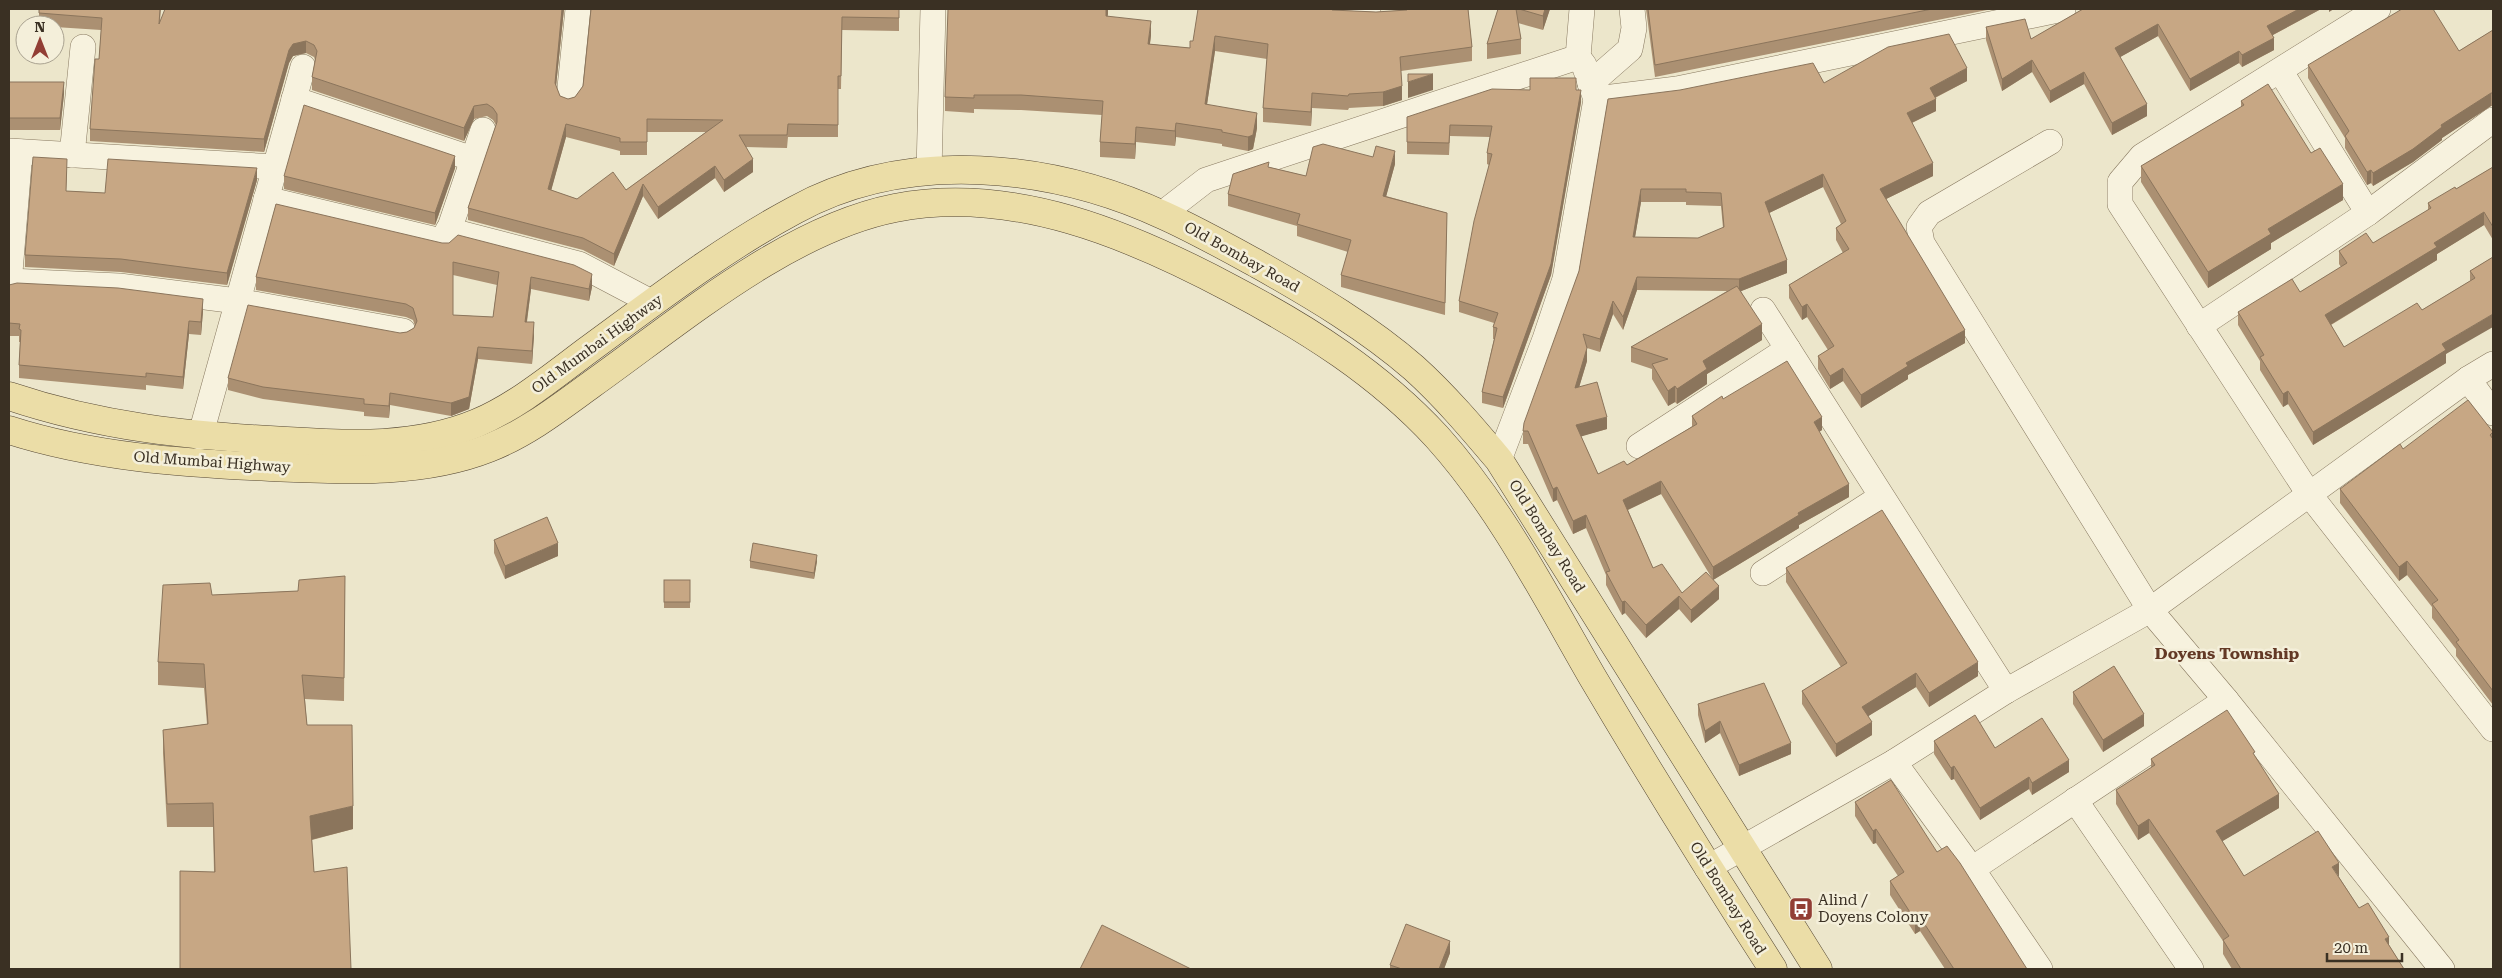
<svg xmlns="http://www.w3.org/2000/svg" width="2502" height="978" font-family="'Roboto Serif',serif">
	<style>
		.lines { fill: none; stroke-linecap: round; stroke-linejoin: round }
		.minor-casing { stroke: #887960; stroke-width: 26 }
		.primary-casing { stroke: #564834; stroke-width: 29 }
		.minor { stroke: #f7f2de; stroke-width: 25 }
		.primary { stroke: #ebdda7; stroke-width: 28 }
		.wall { fill: #ab9072; fill-rule: evenodd }
		.shaded-wall { fill: #8b755c }
		.building { fill: #c7a784; stroke: #8b755c; fill-rule: evenodd }
		.labels { text-anchor: middle; stroke-width: 5; stroke-linejoin: round; paint-order: stroke }
		.street-label { font-size: 15px; fill: #3a3023; stroke: #f4efda }
		.poi-label { font-size: 15px; fill: #3a3023; stroke: #f4efda; text-anchor: start }
		.neighbourhood-label { font-size: 16px; font-weight: bold; fill: #633925; stroke: #f4efda }
	</style>
	<rect width="100%" height="100%" fill="#ece6cb"/>
	<g class="lines">
		<defs>
			<g id="minor">
				<path d="M1337,9L1368,11"/>
				<path d="M2378,9L2142,156L2120,182V204L2309,494L2493,729"/>
				<path d="M2281,72L2368,213"/>
				<path d="M1590,84L1630,49L1634,28L1632,9"/>
				<path d="M569,97L578,9"/>
				<path d="M294,99L473,159"/>
				<path d="M1596,99L1677,89L2063,9"/>
				<path d="M2050,142L1929,213L1919,227L1922,243L2150,610L2226,700L2442,969"/>
				<path d="M9,151L276,167"/>
				<path d="M72,155L83,47"/>
				<path d="M929,172L933,9"/>
				<path d="M266,199L445,242L483,130"/>
				<path d="M1162,214L1206,180L1578,57L1582,9"/>
				<path d="M448,230L579,264L653,303"/>
				<path d="M9,281L119,286L237,301L403,331"/>
				<path d="M9,284L20,152"/>
				<path d="M1763,310L2006,691"/>
				<path d="M2199,326L2368,213L2493,120"/>
				<path d="M2468,379L2493,413"/>
				<path d="M200,437L303,67"/>
				<path d="M1639,446L1788,349"/>
				<path d="M1499,460L1545,339L1565,279L1596,99L1584,65L1578,57"/>
				<path d="M1763,573L1881,497"/>
				<path d="M1894,762L1972,869L2040,969"/>
				<path d="M2075,800L2191,969"/>
				<path d="M1707,868L1894,762L2006,691L2150,610L2468,379L2493,364"/>
				<path d="M1972,869L2226,700"/>
			</g>
			<g id="primary">
				<path d="M9,396C101,427 190,436 287,441C351,445 417,448 477,423C517,406 553,376 588,350C655,301 722,249 795,210C908,148 1052,164 1165,216C1198,231 1230,249 1261,266C1314,296 1368,328 1414,368C1445,396 1472,428 1499,460L1818,969"/>
				<path d="M9,430C93,457 182,463 270,467C342,470 421,475 489,448C527,433 559,408 592,384C648,344 704,299 764,263C804,239 849,217 895,208C1013,185 1131,235 1232,289C1308,329 1379,374 1437,437C1501,508 1545,595 1593,678C1651,776 1711,873 1773,969"/>
			</g>
		</defs>
		<use href="#minor" class="minor-casing"/>
		<use href="#primary" class="primary-casing"/>
		<use href="#minor" class="minor"/>
		<use href="#primary" class="primary"/>
	</g>
	<g class="wall">
		<path d="M39,9H161L160,21L564,9L556,86L560,96L568,99L575,97L583,86L591,9H899V31L842,30L841,89H838V137H788L787,148L746,147L753,172L724,192L715,178L658,219L643,196L614,266L583,250L468,220V208L496,125L493,120L487,116L474,119L464,141L312,90V77L315,60L314,57L306,53L293,56L289,63L264,152L90,141V129L99,59L101,30L55,27V25H39ZM647,132H706L626,190L577,199L551,190L566,137L620,151V155H647Z"/>
		<path d="M1108,9L1107,16L1151,35L1150,44L1190,48L1193,41L1332,10L1376,12L1407,10V9H1468L1472,47V61L1401,71L1402,100L1383,106L1349,108L1348,110L1312,108L1311,126L1263,122V108L1267,59L1215,51L1207,104L1257,128L1253,149L1248,151L1222,146V144L1176,137L1175,146L1136,142L1135,159L1100,157V142L1102,115L1021,110L974,109V113L945,111V97Z"/>
		<path d="M1498,9H1550L1543,30L1518,23L1521,39V54L1487,59V44Z"/>
		<path d="M1646,9H1992L1655,77Z"/>
		<path d="M2083,9H2321L2273,35L2274,50L2242,67L2239,63L2190,91L2158,36L2120,57L2147,116L2112,135L2084,84L2050,103L2032,72L2002,91L1986,40V27L2031,39Z"/>
		<path d="M2493,30V106H2491L2442,138V140L2413,162L2373,186L2371,183L2367,185L2345,148V138L2308,78V65L2459,51Z"/>
		<path d="M1967,81L1935,98L1936,111L1912,123L1933,176L1886,199L1965,343L1908,375V379L1861,408L1843,381L1830,389L1818,369V356L1828,350L1807,317L1802,320L1789,298V285L1843,253L1836,240V228L1841,224L1823,187L1769,213L1787,273L1741,291L1762,340L1707,374V384L1677,404L1675,402L1668,406L1652,379V369L1631,362V347L1727,291L1637,290L1623,330L1613,314L1600,352L1587,348V361L1579,387L1607,429L1581,436L1598,474L1627,465L1692,427V416L1723,399L1822,430L1819,432L1849,497L1799,525V528L1713,580L1661,494L1628,510L1653,568L1682,593L1719,599L1691,623L1679,609L1646,638L1625,613L1622,615L1606,585V575L1586,528L1573,534L1557,500L1553,502L1528,444H1523V431L1579,271L1608,99L1824,83ZM1641,202H1686V205L1721,206L1723,228L1698,238L1635,237Z"/>
		<path d="M9,82L64,94L60,130H9Z"/>
		<path d="M1530,90H1576L1581,102L1551,275L1503,408L1482,403V392L1494,339H1493V327L1494,323L1459,312V301L1489,165L1487,164V153L1490,137L1450,136L1449,155L1407,154V117Z"/>
		<path d="M2241,101L2311,153L2343,200L2271,243V249L2208,288L2141,182V166L2241,107Z"/>
		<path d="M1395,164L1386,196L1447,213L1445,315L1341,287V275L1348,252L1297,236V226L1228,206V194L1269,167L1306,176Z"/>
		<path d="M2493,167V240L2484,225L2437,254V260L2331,325L2344,347L2422,310L2470,281V271L2493,257L2446,354V363L2313,445L2288,404L2283,407L2260,370V361L2238,325V312L2300,292L2341,267L2339,264V251L2373,243L2428,210V203L2456,189Z"/>
		<path d="M455,168L435,225L284,189V176Z"/>
		<path d="M67,171L66,191L105,193L257,180L227,285L121,272L25,267V255Z"/>
		<path d="M276,204L592,287L589,301L531,289L527,322L534,335L532,364L478,359L469,409L451,416L390,405L389,418L364,416V412L263,399L228,390V378L400,333L407,332L414,328L415,326L413,320L406,317L256,290V277ZM453,275L497,285L493,317L453,315Z"/>
		<path d="M9,285L203,311L201,335L189,334L183,389L146,385V390L19,378V365L20,342H19V336H9Z"/>
		<path d="M2493,432V705L2456,656V649L2432,618V607L2407,575L2399,581L2340,503V489L2403,449Z"/>
		<path d="M494,540L558,556L505,579L494,553Z"/>
		<path d="M750,561H817L814,579L750,568Z"/>
		<path d="M1786,568L1978,676L1929,707L1916,687L1868,716L1872,735L1836,757L1802,704V691L1841,667L1786,582Z"/>
		<path d="M345,576L344,701L305,699L307,725L353,829L312,840L314,872L351,969L214,872L213,827H167L163,753V730L207,724L204,688L158,685V662L212,595L298,591Z"/>
		<rect x="664" y="580" width="26" height="28"/>
		<path d="M2073,692L2144,726L2103,752L2073,704Z"/>
		<path d="M1698,704L1791,754L1739,776L1720,733L1705,743L1698,715Z"/>
		<path d="M1934,741L1995,748L2069,772L2032,795L2029,789L1980,820L1954,779L1951,780L1934,754Z"/>
		<path d="M2255,757L2279,808L2222,841L2244,876L2339,877L2359,908L2389,945L2404,969H2232L2223,954V941L2149,833L2138,840L2116,804V790L2151,768V759Z"/>
		<path d="M1855,802L1937,852L2027,969H1945L1920,931L1915,934L1890,895V881L1898,876L1876,843L1873,844L1855,816Z"/>
		<path d="M1450,953L1444,969H1390V965Z"/>
	</g>
	<g class="shaded-wall">
		<path d="M562,9H564L555,96V83Z"/>
		<path d="M1106,9H1108V14L1106,30Z"/>
		<path d="M1545,9H1550L1543,30V16Z"/>
		<path d="M2299,9H2321L2267,38V26Z"/>
		<path d="M2329,9H2334L2329,12Z"/>
		<path d="M1151,21V35L1148,58V44Z"/>
		<path d="M2158,24V36L2115,60V48Z"/>
		<path d="M1215,36V51L1205,118V104Z"/>
		<path d="M2274,38V50L2242,67V55Z"/>
		<path d="M306,41V53L293,56L289,63L264,152V139L289,50L293,44Z"/>
		<path d="M2239,51V63L2190,91V79Z"/>
		<path d="M2032,60V72L2002,91V79Z"/>
		<path d="M1967,68V81L1930,100V88Z"/>
		<path d="M2084,72V84L2050,103V91Z"/>
		<path d="M1433,74V90L1408,98V82Z"/>
		<path d="M64,82V94L60,130V118Z"/>
		<path d="M1402,86V100L1383,106V92Z"/>
		<path d="M1581,90V102L1551,275L1503,408V397Z"/>
		<path d="M1312,93V108L1311,126V112Z"/>
		<path d="M2491,93V106L2442,138V140L2413,162L2373,186V173L2441,125Z"/>
		<path d="M1936,99V111L1907,125V113Z"/>
		<path d="M2147,104V116L2112,135V123Z"/>
		<path d="M474,106V119L464,141V128Z"/>
		<path d="M1257,113V128L1253,149L1248,151V137Z"/>
		<path d="M1176,123V137L1175,146V131Z"/>
		<path d="M566,124V137L548,202V189Z"/>
		<path d="M1136,127V142L1135,159V144Z"/>
		<path d="M1395,151V164L1383,208V196Z"/>
		<path d="M455,156V168L435,225V213Z"/>
		<path d="M753,159V172L724,192V180Z"/>
		<path d="M1933,163V176L1880,202V189Z"/>
		<path d="M715,166V178L658,219V207Z"/>
		<path d="M257,168V180L227,285V273Z"/>
		<path d="M2371,170V183L2367,185V172Z"/>
		<path d="M1823,174V187L1765,215V202Z"/>
		<path d="M643,184V196L614,266V254Z"/>
		<path d="M2343,184V200L2271,243V249L2208,288V272L2268,229Z"/>
		<path d="M1641,189V202L1633,249V237Z"/>
		<path d="M2484,212V225L2437,254V260L2325,328V315L2434,243Z"/>
		<path d="M1787,260V273L1739,292V279Z"/>
		<path d="M592,274V287L589,301V289Z"/>
		<path d="M531,277V289L525,334V322Z"/>
		<path d="M1637,277V290L1623,330V317Z"/>
		<path d="M203,299V311L201,335V322Z"/>
		<path d="M1613,301V314L1600,352V339Z"/>
		<path d="M1807,304V317L1802,320V307Z"/>
		<path d="M2493,314V327L2446,354V363L2313,445V432L2442,344Z"/>
		<path d="M189,321V334L183,389V377Z"/>
		<path d="M534,322V335L532,364V351Z"/>
		<path d="M1762,324V340L1707,374V384L1677,404V389L1703,361Z"/>
		<path d="M1965,330V343L1908,375V379L1861,408V395L1906,363Z"/>
		<path d="M478,347V359L469,409L451,416V403Z"/>
		<path d="M1587,348V361L1575,401V388Z"/>
		<path d="M1843,368V381L1830,389V376Z"/>
		<path d="M1675,386V402L1668,406V391Z"/>
		<path d="M2288,391V404L2283,407V394Z"/>
		<path d="M390,393V405L389,418V406Z"/>
		<path d="M1607,417V429L1576,438V425Z"/>
		<path d="M1822,417V430L1814,435V422Z"/>
		<path d="M1661,481V494L1623,512V500Z"/>
		<path d="M1849,484V497L1799,525V528L1713,580V567L1798,513Z"/>
		<path d="M1557,487V500L1553,502V489Z"/>
		<path d="M1586,515V528L1573,534V521Z"/>
		<path d="M558,543V556L505,579V566Z"/>
		<path d="M817,555V561L814,579V573Z"/>
		<path d="M2407,561V575L2399,581V567Z"/>
		<path d="M1719,586V599L1691,623V610Z"/>
		<path d="M1679,596V609L1646,638V625Z"/>
		<path d="M1625,601V613L1622,615V602Z"/>
		<path d="M1978,662V676L1929,707V693Z"/>
		<path d="M1916,673V687L1862,720V707Z"/>
		<path d="M2144,714V726L2103,752V740Z"/>
		<path d="M1720,721V733L1705,743V731Z"/>
		<path d="M1872,722V735L1836,757V744Z"/>
		<path d="M1791,743V754L1739,776V765Z"/>
		<path d="M2069,760V772L2032,795V783Z"/>
		<path d="M1954,766V779L1951,780V768Z"/>
		<path d="M2029,777V789L1980,820V808Z"/>
		<path d="M2279,794V808L2216,845V831Z"/>
		<path d="M353,806V829L310,840V816Z"/>
		<path d="M2149,819V833L2138,840V826Z"/>
		<path d="M1876,829V843L1873,844V831Z"/>
		<path d="M2339,863V877L2332,867Z"/>
		<path d="M1920,917V931L1915,934V920Z"/>
		<path d="M2389,937V951L2385,939Z"/>
		<path d="M1450,941V953L1444,969H1439Z"/>
	</g>
	<g class="building">
		<path d="M39,9H160L159,24L165,9H562L555,83L560,96L568,99L575,97L583,86L591,9H899V18L842,17L841,76H838V125L788,124L787,135H739L753,159L724,180L715,166L658,207L643,184L614,254L583,238L468,208L497,122V114L493,108L487,104L474,106L464,128L312,77L317,51L314,45L306,41L293,44L289,50L264,139L90,129L95,59H99L102,18L39,13ZM647,119L723,120L626,190L613,172L577,199L548,189L566,124L620,138V142H647Z"/>
		<path d="M948,9H1106V16L1151,21L1148,44L1190,48V41H1193L1198,9H1331L1332,10L1376,12L1407,10V9H1468L1472,47L1400,57L1402,86L1383,92L1349,94L1348,96L1312,93L1311,112L1263,108L1268,44L1215,36L1205,104L1257,113L1253,135L1248,137L1222,132V130L1176,123L1175,131L1136,127L1135,144L1100,142L1103,101L1021,95H974V98L945,97Z"/>
		<path d="M1498,9H1516L1521,39L1487,44Z"/>
		<path d="M1519,9H1545L1543,16Z"/>
		<path d="M1648,9H1932L1655,65Z"/>
		<path d="M2083,9H2299L2267,26L2274,38L2242,55L2239,51L2190,79L2158,24L2115,48L2147,104L2112,123L2084,72L2050,91L2032,60L2002,79L1986,27L2025,19L2031,39Z"/>
		<path d="M2402,9H2433L2459,51L2493,30V93H2491L2441,125L2442,127L2413,149L2373,173L2371,170L2367,172L2345,136L2349,131L2308,65Z"/>
		<path d="M1949,34L1967,68L1930,88L1936,99L1907,113L1933,163L1880,189L1965,330L1906,363L1908,366L1861,395L1843,368L1830,376L1818,356L1834,346L1807,304L1802,307L1789,285L1849,249L1836,228L1846,221L1823,174L1765,202L1787,260L1739,279L1637,277L1623,317L1613,301L1600,339L1583,334L1587,348L1575,388L1597,382L1607,417L1576,425L1598,474L1624,461L1627,465L1697,424L1692,416L1722,396L1723,399L1787,361L1822,417L1814,422L1849,484L1798,513L1799,515L1713,567L1661,481L1623,500L1653,568L1662,564L1682,593L1706,572L1719,586L1691,610L1679,596L1646,625L1625,601L1622,602L1606,572L1610,571L1586,515L1573,521L1557,487L1553,489L1528,431H1523L1524,423L1579,271L1608,99L1680,90L1813,63L1824,83L1888,47ZM1641,189H1686V192L1721,193L1724,227L1698,238L1633,237Z"/>
		<path d="M1408,74H1433L1408,82Z"/>
		<path d="M1530,78H1576V90H1581L1551,264L1503,397L1482,392L1497,328L1493,327L1498,313L1459,301L1474,221L1492,154L1487,153L1492,126L1450,125L1449,143L1407,142V117L1492,89L1530,90Z"/>
		<path d="M9,82H64L60,118H9Z"/>
		<path d="M2268,84L2311,153L2320,148L2343,184L2268,229L2271,234L2208,272L2141,166L2244,105L2241,101Z"/>
		<path d="M304,105L455,156L435,213L284,176Z"/>
		<path d="M1323,144L1373,157L1376,146L1395,151L1383,196L1447,213L1445,303L1341,275L1351,240L1297,224L1300,214L1228,194L1233,174L1269,162L1268,167L1306,176L1313,147Z"/>
		<path d="M33,157L67,159L66,191L105,193L108,159L257,168L227,273L121,259L25,255Z"/>
		<path d="M2493,167V227L2484,212L2434,243L2437,247L2325,315L2344,347L2417,303L2422,310L2475,278L2470,271L2493,257V314L2442,344L2446,350L2313,432L2288,391L2283,394L2260,357L2264,355L2238,312L2292,279L2300,292L2347,263L2339,251L2366,233L2373,243L2431,208L2428,203L2455,187L2456,189Z"/>
		<path d="M276,204L442,243H449L458,235L574,265L592,274L589,289L531,277L525,322H534L532,351L478,347L469,397L451,403L390,393L389,406L364,404V399L263,387L228,378L248,305L400,333L407,332L414,328L417,321L413,308L406,304L256,277ZM453,262L499,272L493,317L453,315Z"/>
		<path d="M17,283L118,288L203,299L201,322L189,321L183,377L146,373V377L19,365L21,330L19,329L20,324L9,323V285Z"/>
		<path d="M1737,286L1762,324L1703,361L1707,369L1677,389L1675,386L1668,391L1652,364L1668,359L1631,347Z"/>
		<path d="M2468,400L2493,432L2490,435L2493,439V691L2456,642L2459,640L2432,604L2438,600L2407,561L2399,567L2340,489L2400,444L2403,449Z"/>
		<path d="M1882,510L1978,662L1929,693L1916,673L1862,707L1872,722L1836,744L1802,691L1847,663L1786,568Z"/>
		<path d="M547,517L558,543L505,566L494,540Z"/>
		<path d="M753,543L817,555L814,573L750,561Z"/>
		<path d="M345,576L344,678L302,675L307,725H352L353,806L310,816L314,872L347,867L351,969H180V871L215,872L213,803L167,804L163,730L208,724L204,664L158,662L163,585L210,583L212,595L298,591L299,580Z"/>
		<rect x="664" y="580" width="26" height="22"/>
		<path d="M2114,666L2144,714L2103,740L2073,692Z"/>
		<path d="M1764,683L1791,743L1739,765L1720,721L1705,731L1698,704Z"/>
		<path d="M2227,710L2255,752L2253,753L2279,794L2216,831L2244,876L2318,831L2339,863L2332,867L2359,908L2368,903L2389,937L2385,939L2404,969H2241L2223,940L2229,936L2149,819L2138,826L2116,790L2155,765L2151,759Z"/>
		<path d="M1975,715L1995,748L2042,718L2069,760L2032,783L2029,777L1980,808L1954,766L1951,768L1934,741Z"/>
		<path d="M1891,780L1937,852L1947,846L1960,863L2027,969H1954L1920,917L1915,920L1890,881L1904,872L1876,829L1873,831L1855,802Z"/>
		<path d="M1406,924L1450,941L1439,969H1402L1390,965Z"/>
		<path d="M1102,925L1191,969H1080Z"/>
	</g>
	<defs>
		<symbol id="bus-square" viewBox="-11 -11 22 22"><rect x="-9" y="-9" width="18" height="18" rx="4" fill="#923e35" stroke="#f4efda"/><path d="M-5-6H5V4H4V6H2V4H-2V6H-4V4H-5ZM-3.5-4V0h7V-4ZM-3.5 1.2v1.5H-2V1.2ZM2 1.2v1.5H3.5V1.2Z" fill="#fff"/></symbol>
	</defs>
	<g fill-rule="evenodd">
		<use href="#bus-square" x="1787" y="895" width="28" height="28"/>
	</g>
	<g class="labels">
		<g class="street-label">
			<text transform="translate(1242 257) rotate(29)" y="5">Old Bombay Road</text>
			<text transform="translate(597 344) rotate(-36)" y="5">Old Mumbai Highway</text>
			<text transform="translate(212 462) rotate(4)" y="5">Old Mumbai Highway</text>
			<text transform="translate(1547 536) rotate(58)" y="5">Old Bombay Road</text>
			<text transform="translate(1728 898) rotate(58)" y="5">Old Bombay Road</text>
		</g>
		<g class="poi-label">
			<text x="1818" y="905">Alind /<tspan x="1818" dy="17">Doyens Colony</tspan></text>
		</g>
		<g class="neighbourhood-label">
			<text x="2227" y="659">Doyens Township</text>
		</g>
	</g>
	<rect width="2502" height="978" fill="none" stroke="#3a3023" stroke-width="20"/>
	<g transform="translate(40 40)"><circle r="24" fill="#f4efda" stroke="#aaa391"/>
	<path d="M0-4L9 19L0 12L-9 19Z" fill="#923e35"/>
	<text y="-8" font-size="14" font-weight="bold" text-anchor="middle" fill="#3a3023">N</text>
	</g>
	<path d="M2327 953v8h75v-8" fill="none" stroke="#3a3023" stroke-width="2.5"/>
	<text x="2334" y="953" font-size="15" fill="#3a3023" stroke="#f4efda" stroke-width="4" paint-order="stroke">20 m</text>
</svg>
